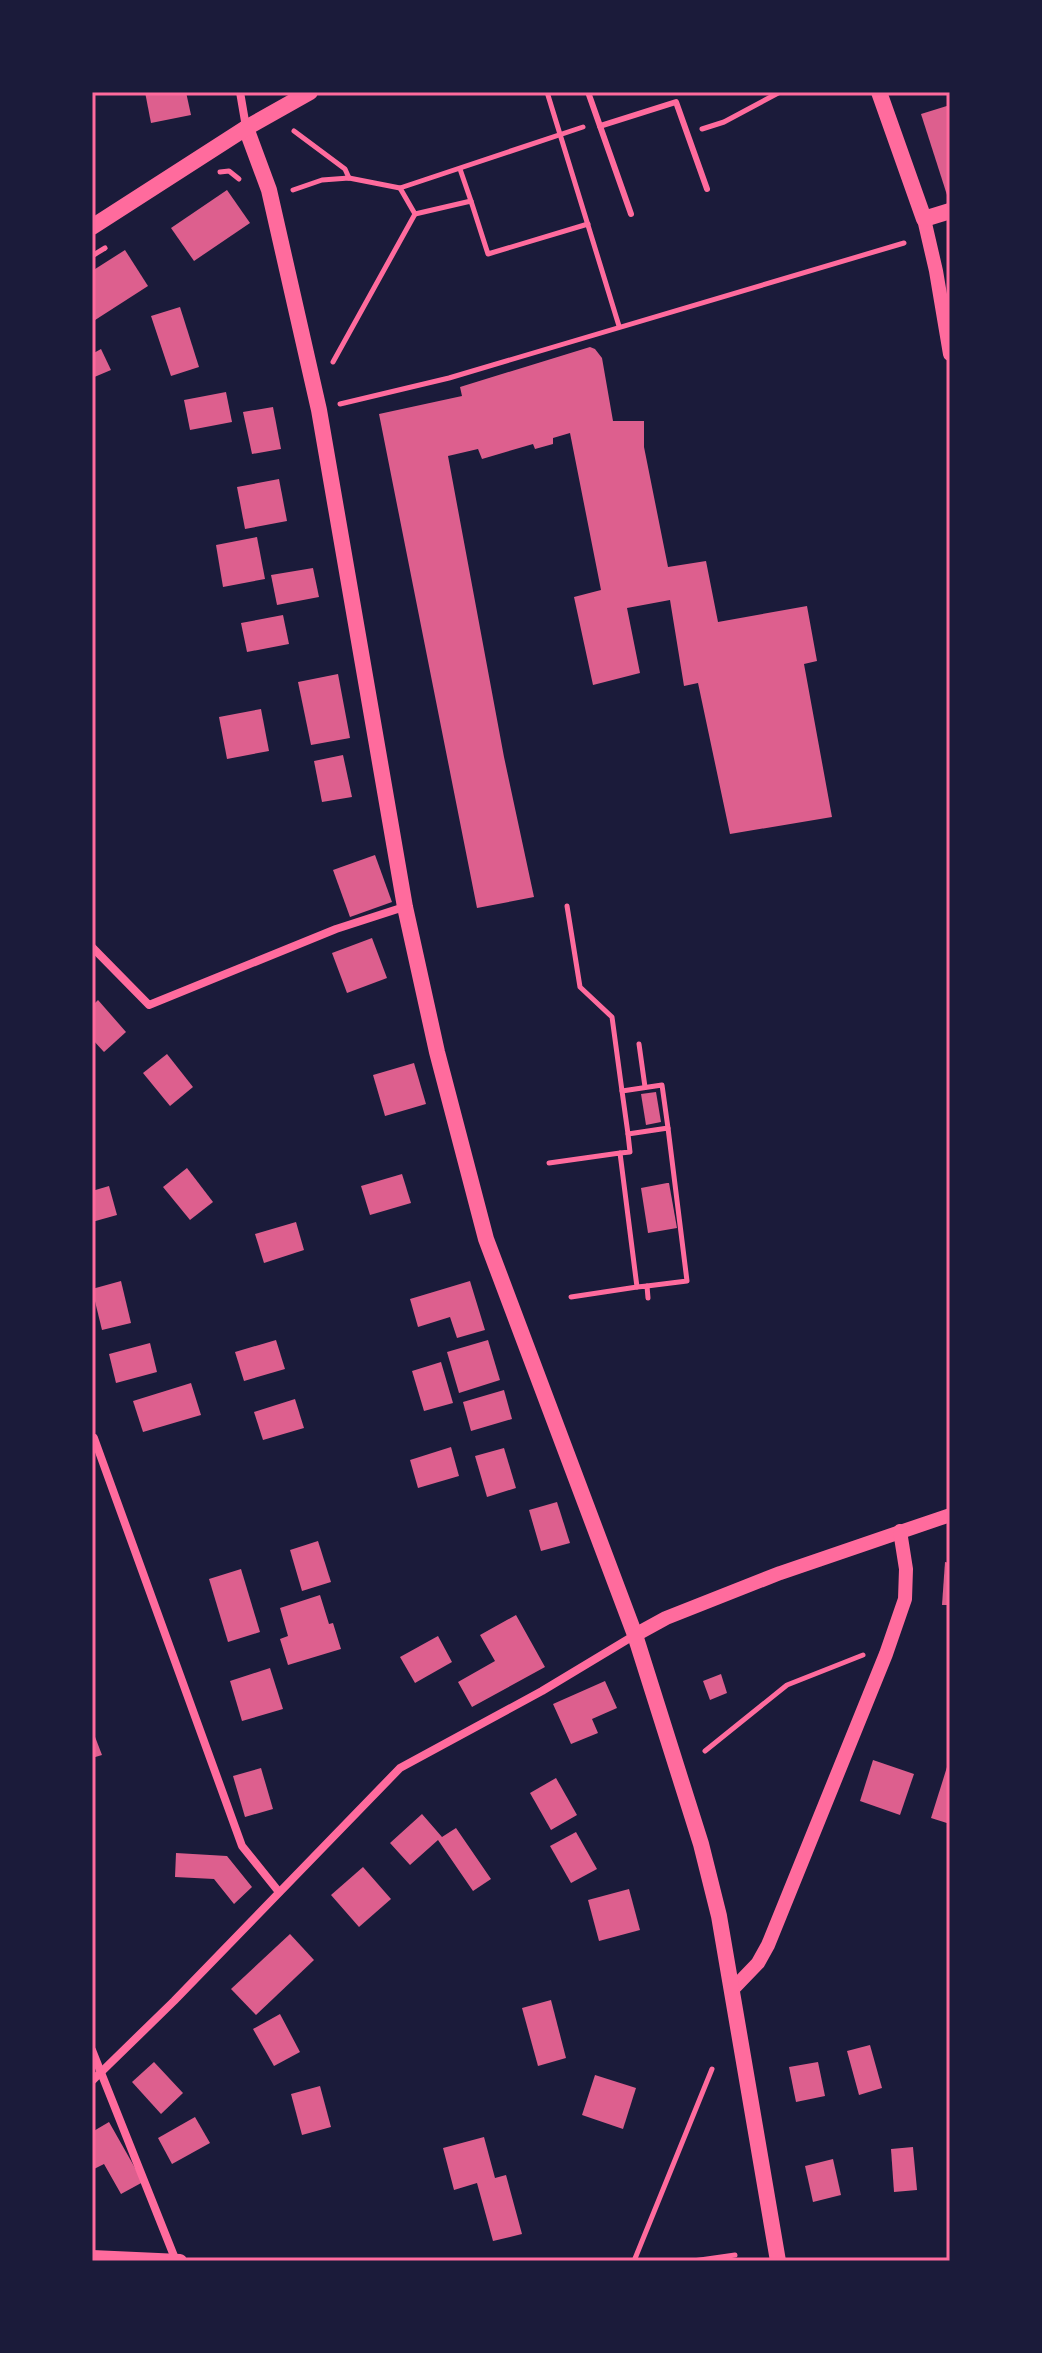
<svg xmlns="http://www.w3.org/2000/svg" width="1042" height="2353" font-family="'Playfair Display',serif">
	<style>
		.building { fill: #dd5f8e }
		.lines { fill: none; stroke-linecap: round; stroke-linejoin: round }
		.path { stroke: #ff6b9d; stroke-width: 5 }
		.service { stroke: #ff6b9d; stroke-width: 6 }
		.minor { stroke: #ff6b9d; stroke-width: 8 }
		.tertiary { stroke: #ff6b9d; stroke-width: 14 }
		.secondary { stroke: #ff6b9d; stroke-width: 16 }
		.neatline { fill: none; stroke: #ff6b9d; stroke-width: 3 }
	</style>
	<rect width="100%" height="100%" fill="#1b1b3a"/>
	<g class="building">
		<path d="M145,92H186L191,115L151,123Z"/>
		<path d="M950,105V194L947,195L921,114Z"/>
		<path d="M227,190L250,223L194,261L171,228Z"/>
		<path d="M125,250L148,286L92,322V271Z"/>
		<path d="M180,307L199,367L171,376L151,316Z"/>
		<path d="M590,347L595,349L602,358L613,421H644V447L668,567L706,561L718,622L807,606L817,661L804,664L832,817L730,834L698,683L684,686L670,600L627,608L640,673L593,685L574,597L601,590L570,433L553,438V444L535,449L533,444L482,459L478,449L448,456L504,757L534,897L477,908L379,414L462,396L460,387Z"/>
		<path d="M101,349L111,370L92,378V354Z"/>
		<path d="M226,392L232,422L190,430L184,400Z"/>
		<path d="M273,407L281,449L252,454L243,412Z"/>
		<path d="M279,479L287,521L245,529L237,487Z"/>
		<path d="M257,537L265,579L223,587L216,545Z"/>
		<path d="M313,568L319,597L277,605L271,575Z"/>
		<path d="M283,615L289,644L247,652L241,623Z"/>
		<path d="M338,674L350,738L311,745L298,682Z"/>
		<path d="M261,709L269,751L227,759L219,717Z"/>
		<path d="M343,755L352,797L322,802L314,761Z"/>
		<path d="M375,855L392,902L350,917L333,870Z"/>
		<path d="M372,938L387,978L347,993L332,953Z"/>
		<path d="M98,1000L126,1032L104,1052L92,1039V1006Z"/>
		<path d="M167,1054L193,1087L170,1106L143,1073Z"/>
		<path d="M414,1063L426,1104L385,1116L373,1075Z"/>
		<path d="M656,1092L661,1122L646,1125L641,1094Z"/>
		<path d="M187,1168L213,1202L190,1220L163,1187Z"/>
		<path d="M402,1174L411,1203L370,1215L361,1186Z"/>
		<path d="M667,1183H669L677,1228L648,1233L641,1188Z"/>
		<path d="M109,1186L117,1215L92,1222V1191Z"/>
		<path d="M296,1222L304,1250L264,1263L255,1234Z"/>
		<path d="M121,1281L131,1323L102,1330L92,1289Z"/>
		<path d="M470,1281L485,1330L457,1338L450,1317L418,1327L410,1299Z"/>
		<path d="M276,1340L285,1369L244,1381L235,1352Z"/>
		<path d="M488,1340L500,1380L459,1393L447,1352Z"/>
		<path d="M150,1343L157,1372L116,1383L109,1354Z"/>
		<path d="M441,1362L453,1403L424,1411L412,1371Z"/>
		<path d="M191,1383L201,1415L143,1432L133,1401Z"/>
		<path d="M504,1390L512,1419L471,1431L463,1402Z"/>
		<path d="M295,1399L304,1428L263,1440L254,1412Z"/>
		<path d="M451,1447L459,1476L418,1488L410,1460Z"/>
		<path d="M504,1448L516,1488L487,1497L475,1456Z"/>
		<path d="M557,1502L570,1543L541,1551L529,1510Z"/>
		<path d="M318,1541L331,1582L302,1591L290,1550Z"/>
		<path d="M945,1562L950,1563V1605H942Z"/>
		<path d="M241,1569L260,1632L228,1642L209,1579Z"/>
		<path d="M320,1595L329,1624L333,1623L341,1649L288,1665L280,1639L288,1636L280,1608Z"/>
		<path d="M516,1615L545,1667L472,1707L458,1682L495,1661L480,1635Z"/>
		<path d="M438,1636L452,1662L415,1683L400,1657Z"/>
		<path d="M270,1668L283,1709L242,1721L230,1681Z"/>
		<path d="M721,1674L727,1693L710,1700L703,1681Z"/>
		<path d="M605,1681L617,1708L592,1719L598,1733L571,1744L553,1704Z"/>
		<path d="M92,1729L102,1755L92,1758Z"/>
		<path d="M873,1760L914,1774L900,1815L860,1801Z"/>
		<path d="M947,1767L950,1768V1824L931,1818Z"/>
		<path d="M261,1768L273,1809L245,1817L233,1776Z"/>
		<path d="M556,1778L577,1815L551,1830L530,1793Z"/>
		<path d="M422,1814L442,1837L456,1828L491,1879L473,1891L438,1840L410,1865L390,1843Z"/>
		<path d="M576,1832L597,1869L571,1883L550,1846Z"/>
		<path d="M176,1853L227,1856L252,1887L234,1904L214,1879L175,1877Z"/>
		<path d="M363,1867L391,1899L359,1927L331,1895Z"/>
		<path d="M629,1889L640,1930L599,1941L588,1900Z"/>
		<path d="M290,1934L314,1960L256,2015L231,1989Z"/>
		<path d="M551,2000L566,2058L538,2066L522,2008Z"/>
		<path d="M280,2014L300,2052L274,2066L253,2029Z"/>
		<path d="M870,2045L882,2088L859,2095L847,2051Z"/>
		<path d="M154,2062L183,2093L161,2114L132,2082Z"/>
		<path d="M818,2062L825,2096L796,2102L789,2067Z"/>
		<path d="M595,2075L636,2088L623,2129L582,2115Z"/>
		<path d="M320,2086L331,2127L302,2135L291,2094Z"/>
		<path d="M195,2117L210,2143L172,2164L158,2138Z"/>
		<path d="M109,2122L143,2182L121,2194L104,2164L92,2170V2132Z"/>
		<path d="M484,2137L495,2178L506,2175L522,2234L493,2241L477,2183L454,2190L443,2148Z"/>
		<path d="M913,2147L917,2190L894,2192L891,2149Z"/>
		<path d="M833,2159L841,2195L813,2202L805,2166Z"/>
	</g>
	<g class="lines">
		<g class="path">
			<path d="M547,92L619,326"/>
			<path d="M702,129L724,122L780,92"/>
			<path d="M294,131L345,169L349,178"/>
			<path d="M460,169L471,201"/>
			<path d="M220,172L229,171L239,179"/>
			<path d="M293,190L322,180L349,178L400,188L583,127"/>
			<path d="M415,214L471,201L488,254L588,224"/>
			<path d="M92,256L105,248"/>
			<path d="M333,362L415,214L400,188"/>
			<path d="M340,404L449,378L904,243"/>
			<path d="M567,906L580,987L612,1017L622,1091"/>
			<path d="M639,1044L645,1087"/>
			<path d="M628,1134L622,1091L662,1085L668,1128"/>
			<path d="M620,1153L630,1152L628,1134L668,1128L687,1281L647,1286"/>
			<path d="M549,1163L620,1153L637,1287L571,1297"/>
			<path d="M637,1287L647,1286L648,1298"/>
			<path d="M705,1751L787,1685L863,1655"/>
			<path d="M634,2261L712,2069"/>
			<path d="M693,2261L735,2255"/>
		</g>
		<g class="service">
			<path d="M588,92L631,214"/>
			<path d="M600,126L676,102L707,189"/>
		</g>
		<g class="minor">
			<path d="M240,92L246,127"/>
			<path d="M92,947L149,1005L336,929L404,907"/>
			<path d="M92,1439L94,1438L242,1846L279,1892"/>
			<path d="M92,2050L176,2261"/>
			<path d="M92,2081L174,2001L400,1768L542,1691L635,1635"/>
		</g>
		<g class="tertiary">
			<path d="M924,219L936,271L950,354"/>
			<path d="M635,1635L666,1618L780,1573L950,1515"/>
			<path d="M732,1990L758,1963L768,1945L886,1654L905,1599L906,1569L900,1531"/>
			<path d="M92,2257L180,2261"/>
		</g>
		<g class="secondary">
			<path d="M879,92L924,219L950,211"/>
			<path d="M246,128L269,190L319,410L405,907L437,1052L486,1239L635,1635L701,1844L719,1916L778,2261"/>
			<path d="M92,227L246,128L310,92"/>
		</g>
	</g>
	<rect width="1042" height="2353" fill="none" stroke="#1b1b3a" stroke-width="188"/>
	<rect x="94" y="94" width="854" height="2165" class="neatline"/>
</svg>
